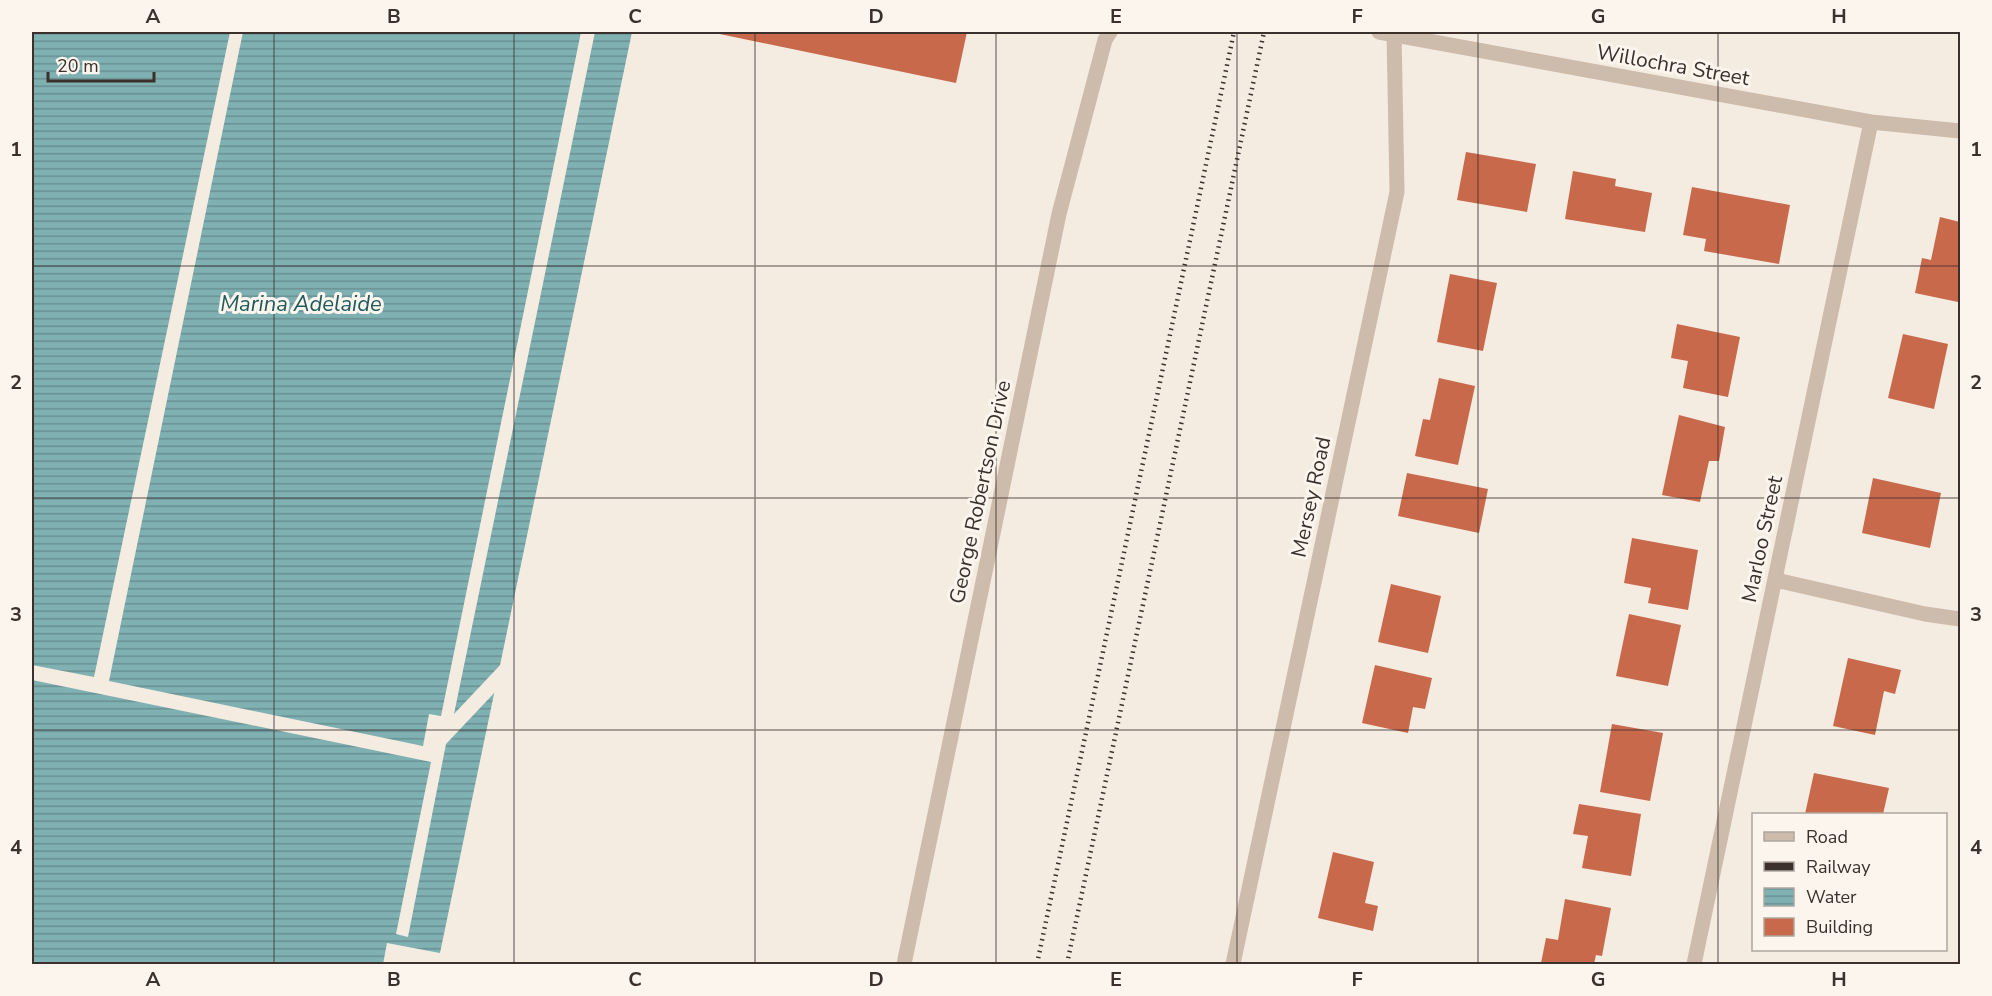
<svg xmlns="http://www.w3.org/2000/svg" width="1992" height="996" font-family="'Nunito Sans',sans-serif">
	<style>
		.water { fill: url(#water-rules) }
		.pier { fill: #f4ebe1 }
		.building { fill: #c8694b }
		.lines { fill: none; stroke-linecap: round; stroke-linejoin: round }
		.minor { stroke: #cdbbac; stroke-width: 15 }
		.rail { stroke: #3b302b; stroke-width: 4.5; stroke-dasharray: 1.5 4.5; stroke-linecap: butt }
		.grid { fill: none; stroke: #3b302b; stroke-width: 1.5; stroke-opacity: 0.55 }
		.labels { text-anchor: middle; stroke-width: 6; stroke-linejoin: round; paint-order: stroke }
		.street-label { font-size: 21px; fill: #3b302b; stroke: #fbf5ee }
		.water-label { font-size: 22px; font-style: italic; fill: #1f5a5e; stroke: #fbf5ee }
		.neatline { fill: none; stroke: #3b302b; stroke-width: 2 }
		.grid-label { font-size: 20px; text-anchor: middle; font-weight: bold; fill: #3b302b }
	</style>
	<defs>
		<pattern id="water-rules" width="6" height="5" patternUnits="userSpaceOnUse" patternTransform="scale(1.5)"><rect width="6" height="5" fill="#7fb0b2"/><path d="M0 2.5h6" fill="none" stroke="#699091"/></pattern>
	</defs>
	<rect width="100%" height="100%" fill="#f4ebe1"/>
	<path class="water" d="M32,32H632L440,953L387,943L383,964H32Z"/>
	<path class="pier" d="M230,32H243L109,681L423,746L429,714L441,716L581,32H595L454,714L503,662L498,689L446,744L408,937L396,934L431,762L32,680V665L94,677Z"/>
	<g class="building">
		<path d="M710,32H967L956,83Z"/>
		<path d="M1466,152L1536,164L1527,212L1457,200Z"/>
		<path d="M1573,171L1616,179L1615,186L1652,193L1645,232L1565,219Z"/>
		<path d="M1692,187L1790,205L1779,264L1704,251L1706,239L1683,235Z"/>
		<path d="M1940,217L1960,222V292L1958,302L1915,293L1922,258L1931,260Z"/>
		<path d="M1450,274L1497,283L1483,351L1437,342Z"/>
		<path d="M1677,324L1740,337L1728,397L1683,388L1688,361L1671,358Z"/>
		<path d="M1903,334L1948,344L1934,409L1888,398Z"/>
		<path d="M1439,378L1475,386L1458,465L1415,456L1423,419L1430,420Z"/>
		<path d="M1679,415L1725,427L1719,461H1709L1700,502L1662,495Z"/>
		<path d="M1407,473L1488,489L1479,533L1398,516Z"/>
		<path d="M1873,478L1941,493L1930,548L1862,533Z"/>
		<path d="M1632,538L1698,550L1688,610L1648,603L1651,588L1624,583Z"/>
		<path d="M1391,584L1441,596L1428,653L1378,642Z"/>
		<path d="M1629,614L1681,625L1668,686L1616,676Z"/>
		<path d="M1848,658L1901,670L1895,694L1884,691L1875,735L1833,726Z"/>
		<path d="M1375,665L1432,678L1425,709L1413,707L1408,733L1362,723Z"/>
		<path d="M1612,724L1663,733L1650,801L1600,792Z"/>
		<path d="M1814,773L1889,788L1883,814H1805Z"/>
		<path d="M1579,804L1641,814L1631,876L1582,868L1588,836L1573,834Z"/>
		<path d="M1333,852L1374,862L1365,903L1378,906L1373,931L1318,918Z"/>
		<path d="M1565,899L1611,908L1602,956L1596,955L1594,964L1541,963L1546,938L1558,940Z"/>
	</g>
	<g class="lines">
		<g class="minor">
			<path d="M1379,32L1871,122L1960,131"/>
			<path d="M1776,580L1925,614L1960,619"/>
			<path d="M904,964L1059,214L1105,40L1110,32"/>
			<path d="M1233,964L1397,192L1394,32"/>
			<path d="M1694,964L1871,122"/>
		</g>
		<g class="rail">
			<path d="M1037,964L1234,32"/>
			<path d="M1067,964L1264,32"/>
		</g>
	</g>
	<path class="grid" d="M274,32V964M514,32V964M755,32V964M996,32V964M1237,32V964M1478,32V964M1718,32V964M32,266H1960M32,498H1960M32,730H1960"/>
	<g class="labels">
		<g class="street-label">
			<text transform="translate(1673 65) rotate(10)" y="7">Willochra Street</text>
			<text transform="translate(980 492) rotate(-78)" y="7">George Robertson Drive</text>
			<text transform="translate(1311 497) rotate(-78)" y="7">Mersey Road</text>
			<text transform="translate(1762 539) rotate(-78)" y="7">Marloo Street</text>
		</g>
		<g class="water-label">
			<text x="301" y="311">Marina Adelaide</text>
		</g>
	</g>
	<rect width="1992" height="996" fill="none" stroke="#fbf5ee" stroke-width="66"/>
	<rect x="1752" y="813" width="195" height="138" fill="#fbf5ee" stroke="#aea6a0" stroke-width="1.5"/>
	<rect x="1764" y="832" width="30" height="9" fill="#cdbbac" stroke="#aea6a0" stroke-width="1.5"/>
	<text x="1806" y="843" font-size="18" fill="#3b302b">Road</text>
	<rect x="1764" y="862" width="30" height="9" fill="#3b302b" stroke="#aea6a0" stroke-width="1.5"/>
	<text x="1806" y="873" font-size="18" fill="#3b302b">Railway</text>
	<rect x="1764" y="888" width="30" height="18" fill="url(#water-rules)" stroke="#aea6a0" stroke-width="1.5"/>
	<text x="1806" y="903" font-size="18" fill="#3b302b">Water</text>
	<rect x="1764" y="918" width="30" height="18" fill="#c8694b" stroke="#aea6a0" stroke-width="1.5"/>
	<text x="1806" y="933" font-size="18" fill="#3b302b">Building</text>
	<path d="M48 72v9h106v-9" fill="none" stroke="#3b302b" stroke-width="3"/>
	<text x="57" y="72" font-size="18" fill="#3b302b" stroke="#fbf5ee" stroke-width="4.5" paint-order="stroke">20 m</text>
	<rect x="33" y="33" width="1926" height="930" class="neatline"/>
	<g class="grid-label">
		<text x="153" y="23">A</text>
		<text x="394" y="23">B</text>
		<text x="635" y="23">C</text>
		<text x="876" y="23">D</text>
		<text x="1116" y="23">E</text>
		<text x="1357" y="23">F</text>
		<text x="1598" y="23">G</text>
		<text x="1839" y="23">H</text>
		<text x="16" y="156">1</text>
		<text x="1976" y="156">1</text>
		<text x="16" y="389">2</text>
		<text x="1976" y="389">2</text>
		<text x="16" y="621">3</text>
		<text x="1976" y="621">3</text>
		<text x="16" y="854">4</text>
		<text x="1976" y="854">4</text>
		<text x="153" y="986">A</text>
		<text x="394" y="986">B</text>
		<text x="635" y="986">C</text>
		<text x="876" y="986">D</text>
		<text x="1116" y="986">E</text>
		<text x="1357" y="986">F</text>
		<text x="1598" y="986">G</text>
		<text x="1839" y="986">H</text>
	</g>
</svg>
